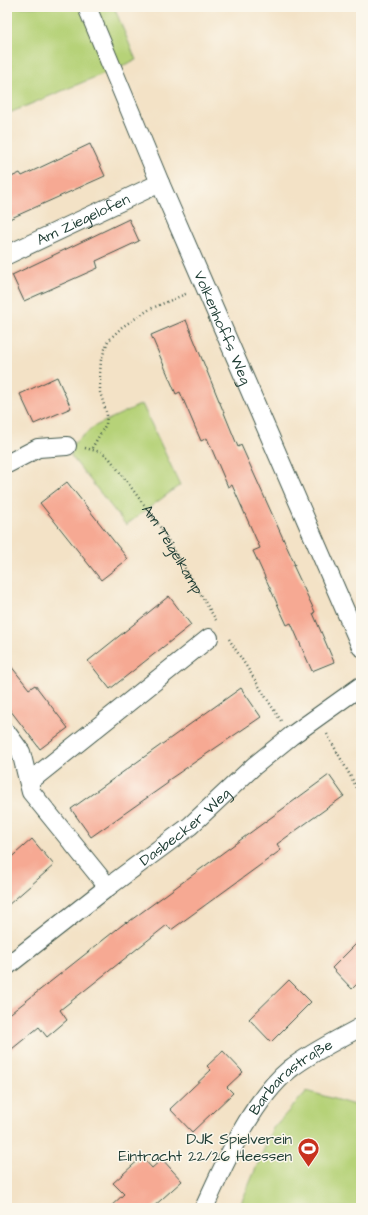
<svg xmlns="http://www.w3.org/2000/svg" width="368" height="1215" font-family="'Architects Daughter',sans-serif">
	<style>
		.green { fill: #b6d278; stroke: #6a8856 }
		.building { fill: #f6a993 }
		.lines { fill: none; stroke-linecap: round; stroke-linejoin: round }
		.street-casing { stroke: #3f564a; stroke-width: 20 }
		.path { stroke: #3f564a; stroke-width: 2.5; stroke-dasharray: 1 3; stroke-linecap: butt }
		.street { stroke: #fff; stroke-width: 18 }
		.labels { text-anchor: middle; stroke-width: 3; stroke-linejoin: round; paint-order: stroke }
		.street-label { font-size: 15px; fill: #1f3d34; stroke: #fbf7ec }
		.poi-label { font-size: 15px; fill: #1f3d34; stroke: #fbf7ec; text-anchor: end }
	</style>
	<rect width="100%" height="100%" fill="#fbf7ec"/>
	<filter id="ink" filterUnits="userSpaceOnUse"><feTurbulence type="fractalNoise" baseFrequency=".025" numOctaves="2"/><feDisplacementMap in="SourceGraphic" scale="8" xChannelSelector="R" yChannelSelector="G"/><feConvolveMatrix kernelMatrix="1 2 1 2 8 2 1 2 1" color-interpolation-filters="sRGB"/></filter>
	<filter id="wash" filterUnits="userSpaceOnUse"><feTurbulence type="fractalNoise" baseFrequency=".012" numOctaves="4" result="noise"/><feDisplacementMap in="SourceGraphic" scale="16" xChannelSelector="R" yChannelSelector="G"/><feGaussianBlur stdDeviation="0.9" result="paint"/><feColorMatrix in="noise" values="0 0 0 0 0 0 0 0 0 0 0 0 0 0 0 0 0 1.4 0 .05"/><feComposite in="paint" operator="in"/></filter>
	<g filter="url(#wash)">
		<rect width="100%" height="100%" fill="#f3e2c6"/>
		<g class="green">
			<path d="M7,7H114L136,60L7,114Z"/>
			<path d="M142,404L180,485L126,525L71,456L73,444L95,426Z"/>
			<path d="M307,1091L361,1107V1208H239L273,1128Z"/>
		</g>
		<g id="blocks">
			<g class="building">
				<path d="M90,144L105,176L7,220V179L20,173L22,176Z"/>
				<path d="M129,219L139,241L96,261L98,268L24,301L12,275Z"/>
				<path d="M186,320L238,447L241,445L295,565H293L315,612L313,613L334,662L312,671L291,623L287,625L253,551L260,548L232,485L228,487L207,438L201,441L180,392L176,394L151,335Z"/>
				<path d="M57,377L71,408L34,424L20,394Z"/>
				<path d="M67,482L128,559L101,580L40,503Z"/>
				<path d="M169,596L191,625L110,689L88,661Z"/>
				<path d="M7,661L29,689L35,685L68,728L40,749L7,706Z"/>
				<path d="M241,688L261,717L167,781L168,783L91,837L71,809Z"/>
				<path d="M329,775L344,796L277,844L281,850L171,930L167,925L60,1010L67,1020L47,1037L39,1027L7,1053V1016L126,922L127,923Z"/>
				<path d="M32,839L54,865L7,906V861Z"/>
				<path d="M361,939V980L352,989L332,968Z"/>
				<path d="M289,980L311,1002L271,1042L249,1019Z"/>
				<path d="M223,1051L243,1072L227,1087L233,1093L192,1132L170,1109L211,1070L207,1066Z"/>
				<path d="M142,1157L152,1168L162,1159L182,1181L152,1208H109L124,1194L113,1183Z"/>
			</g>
		</g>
	</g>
	<g filter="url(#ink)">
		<use href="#blocks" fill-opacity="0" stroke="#3f564a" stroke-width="1"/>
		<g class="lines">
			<defs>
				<g id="street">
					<path id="s2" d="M87,7L160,183L361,647"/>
					<path id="s3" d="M7,255L160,183"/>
					<path d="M7,464L38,448L67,446"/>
					<path d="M7,733L21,752L31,792L108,887"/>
					<path d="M29,782L209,638"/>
					<path id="s4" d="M7,966L108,887L190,826L254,766L291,736L361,686"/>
					<path id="s5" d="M204,1208C225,1163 251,1101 290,1069C312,1052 337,1040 361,1027"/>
				</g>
			</defs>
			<use href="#street" class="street-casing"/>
			<g class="path">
				<path id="s1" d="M85,448L101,452L110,459L159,525L216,620"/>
				<path d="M92,448L106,424L107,415L100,392V374L101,360L108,341L122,327L150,309L188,293"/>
				<path d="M229,639L281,721"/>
				<path d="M327,734L361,795"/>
			</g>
			<use href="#street" class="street"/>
		</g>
	</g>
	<defs>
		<symbol id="stadium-pin" viewBox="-11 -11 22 30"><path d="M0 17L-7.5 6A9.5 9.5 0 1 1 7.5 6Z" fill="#c8321e" stroke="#fbf7ec"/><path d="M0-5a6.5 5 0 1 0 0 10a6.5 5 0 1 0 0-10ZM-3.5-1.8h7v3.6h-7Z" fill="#fff"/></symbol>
	</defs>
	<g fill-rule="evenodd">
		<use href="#stadium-pin" x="296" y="1136" width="25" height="34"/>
	</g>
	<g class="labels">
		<g class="street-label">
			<text dy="5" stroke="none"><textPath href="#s3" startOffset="84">Am Ziegelofen</textPath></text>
			<text dy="5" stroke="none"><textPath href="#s2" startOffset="348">Volkenhoffs Weg</textPath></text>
			<text dy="5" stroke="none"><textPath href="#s1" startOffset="138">Am Teigelkamp</textPath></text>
			<text dy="5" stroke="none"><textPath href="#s4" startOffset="226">Dasbecker Weg</textPath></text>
			<text dy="5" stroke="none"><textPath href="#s5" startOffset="160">Barbarastraße</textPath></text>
		</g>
		<g class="poi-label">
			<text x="292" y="1144">DJK Spielverein<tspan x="292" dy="17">Eintracht 22/26 Heessen</tspan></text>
		</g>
	</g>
	<rect width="368" height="1215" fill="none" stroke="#fbf7ec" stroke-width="24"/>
</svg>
